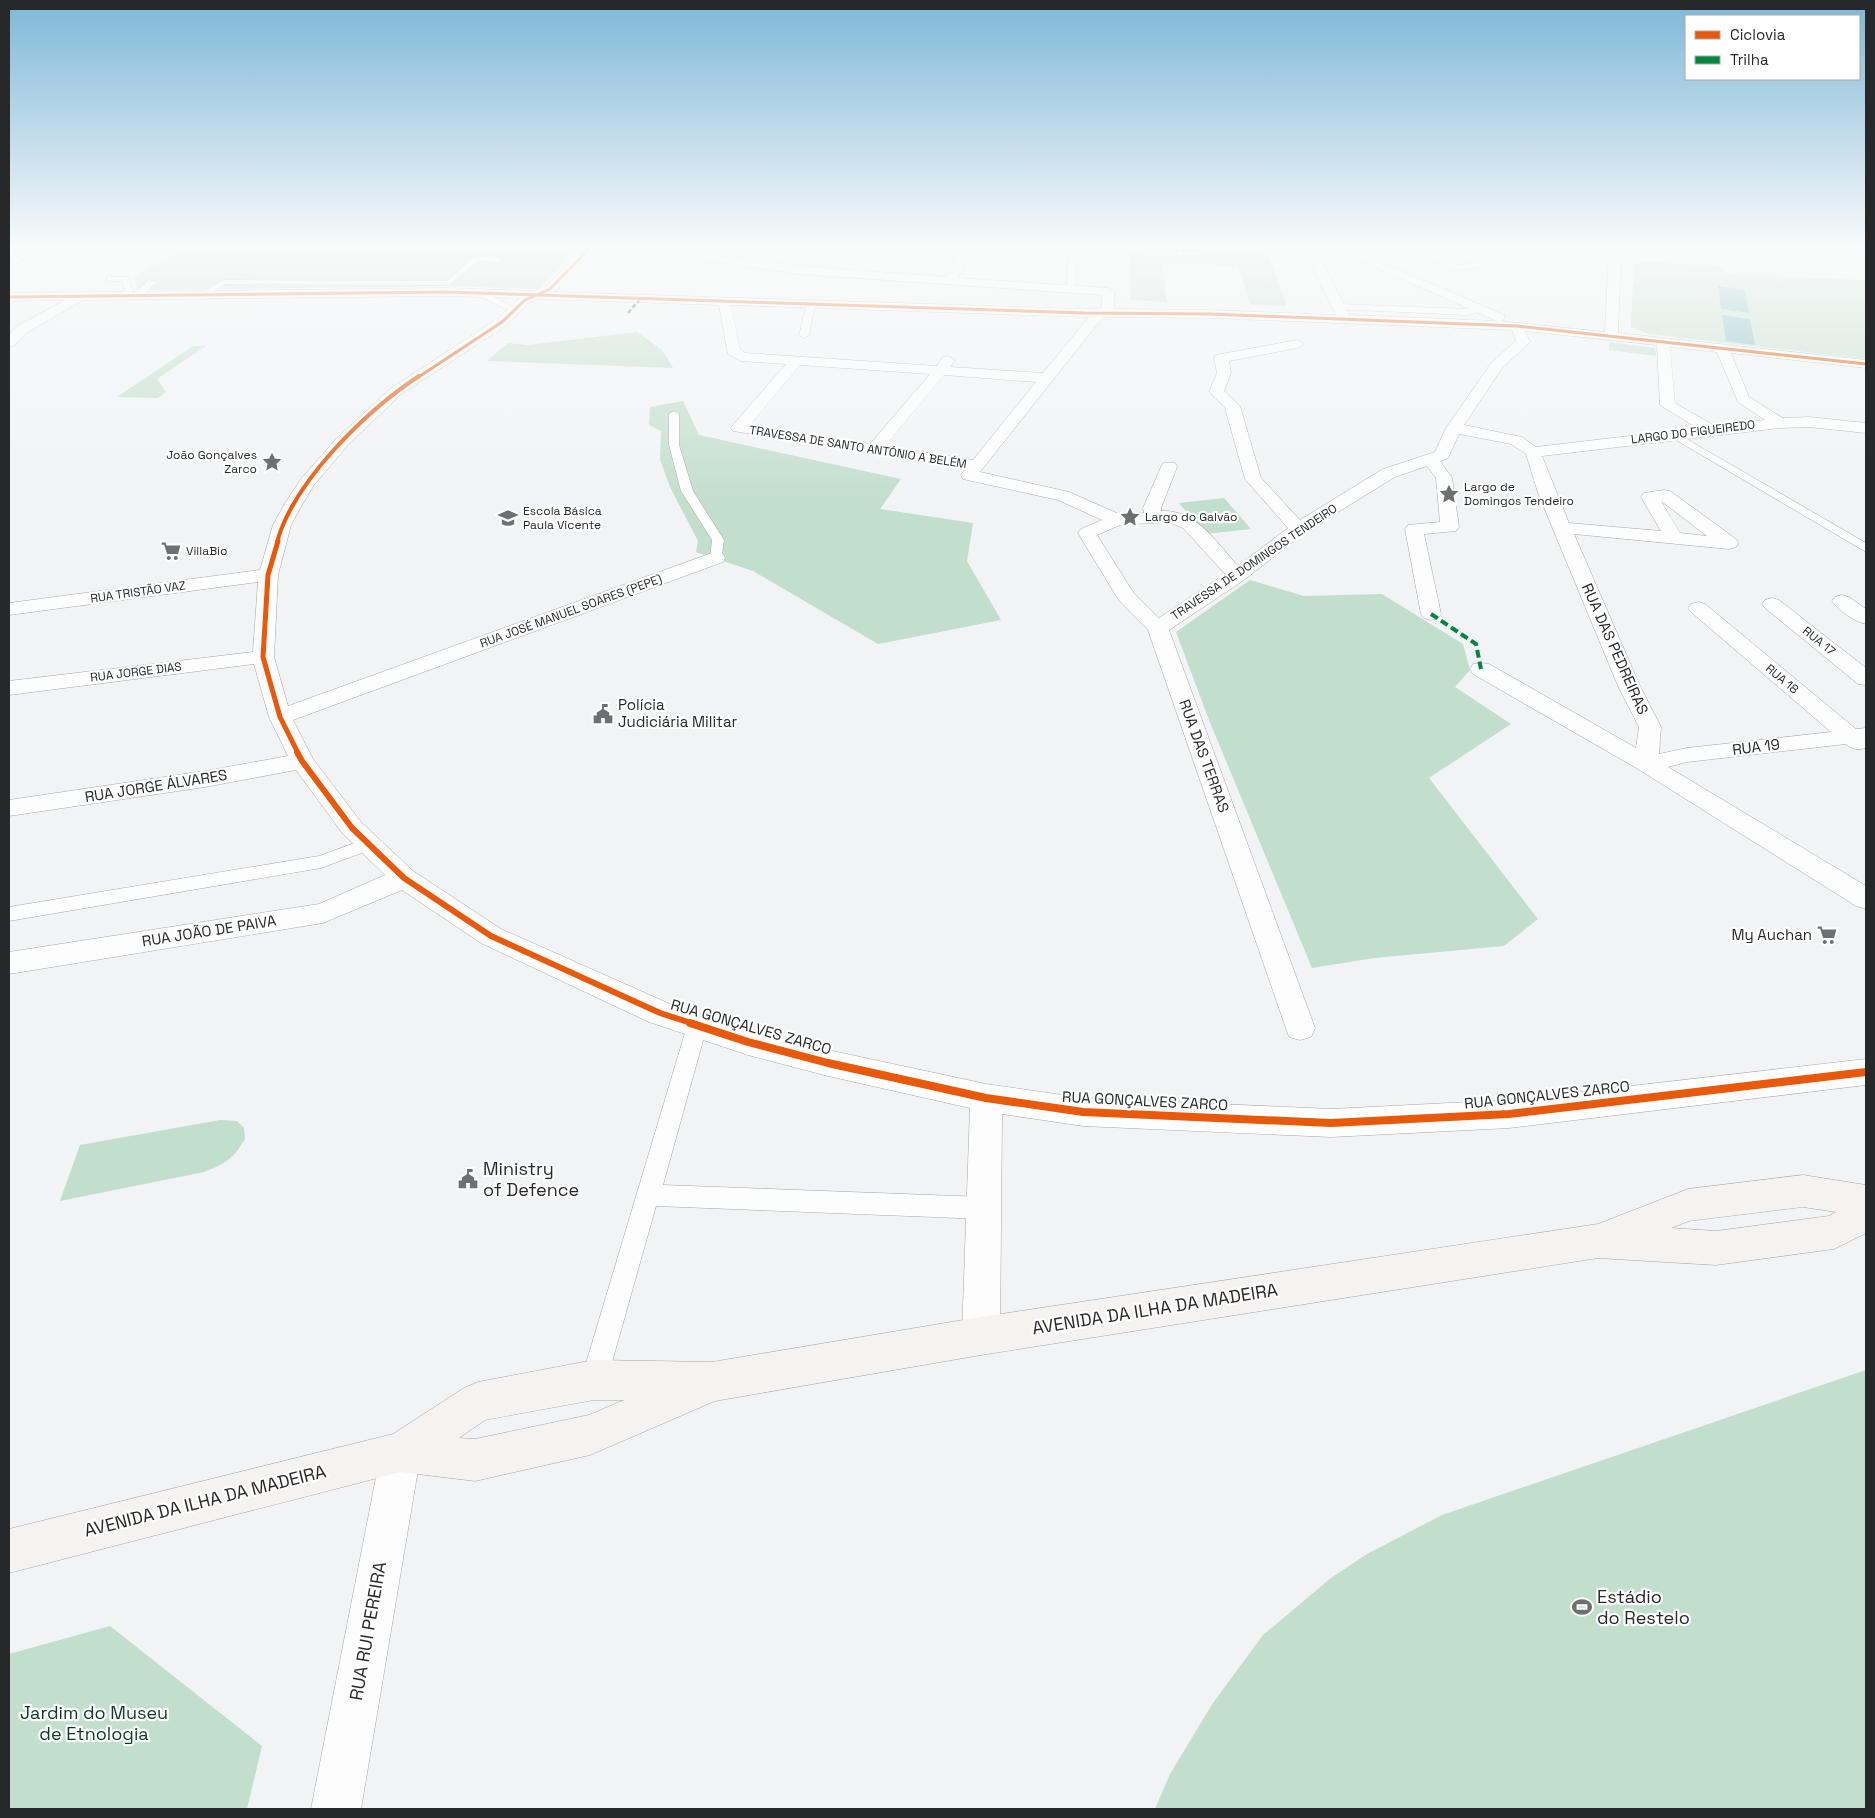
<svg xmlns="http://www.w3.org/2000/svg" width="1875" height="1818" font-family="'Space Grotesk',sans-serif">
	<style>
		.green { fill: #c2decd }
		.water { fill: #7fbbbf }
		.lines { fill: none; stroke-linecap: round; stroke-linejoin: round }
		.lane-casing { stroke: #a5a6a7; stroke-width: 1 }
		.street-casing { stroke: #a5a6a7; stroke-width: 1 }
		.secondary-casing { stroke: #a5a6a7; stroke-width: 1 }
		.lane { fill: #fdfdfe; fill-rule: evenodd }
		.street { fill: #fdfdfe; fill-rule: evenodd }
		.secondary { fill: #f5f2f2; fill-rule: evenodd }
		.quiet-far1 { stroke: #00873e; stroke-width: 2.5; stroke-dasharray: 4.5 2.5; stroke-linecap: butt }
		.quiet { stroke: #00873e; stroke-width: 4; stroke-dasharray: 8 4; stroke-linecap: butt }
		.cycleway-far4-casing { stroke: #fff; stroke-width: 4.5 }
		.cycleway-far3-casing { stroke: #fff; stroke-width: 5.5 }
		.cycleway-far2-casing { stroke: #fff; stroke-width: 8 }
		.cycleway-far1-casing { stroke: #fff; stroke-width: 9 }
		.cycleway-casing { stroke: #fff; stroke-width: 11 }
		.cycleway-far4 { stroke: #e8590c; stroke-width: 3 }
		.cycleway-far3 { stroke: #e8590c; stroke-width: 4 }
		.cycleway-far2 { stroke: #e8590c; stroke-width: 5 }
		.cycleway-far1 { stroke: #e8590c; stroke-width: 6 }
		.cycleway { stroke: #e8590c; stroke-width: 8 }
		.labels { text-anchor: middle; stroke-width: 4.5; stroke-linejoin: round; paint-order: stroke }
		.far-street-label { font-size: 12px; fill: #272829; stroke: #fff }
		.far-poi-label { font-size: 12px; fill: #272829; stroke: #fff; text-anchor: start }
		.street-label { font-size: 15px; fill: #272829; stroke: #fff }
		.poi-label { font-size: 15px; fill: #272829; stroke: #fff; text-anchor: start }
		.near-poi-label { font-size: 18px; fill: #272829; stroke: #fff; text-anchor: start }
		.near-street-label { font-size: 18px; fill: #272829; stroke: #fff }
		.near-park-label { font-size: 18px; fill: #093a21; stroke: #fff }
	</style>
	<rect width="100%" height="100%" fill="#f1f3f5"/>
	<g class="green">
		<path d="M184,249H576L539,289L445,286L137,290L135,276Z"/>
		<path d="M1129,250L1268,254L1287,306L1250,305L1238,266L1162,263L1167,302L1131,300Z"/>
		<path d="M1646,262L1719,266L1730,275L1866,280V359L1649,334L1631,327L1634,264Z"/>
		<path d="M637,332L662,350L673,368L487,361L508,343L527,345Z"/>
		<path d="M1609,342L1655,348L1656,356L1609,350Z"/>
		<path d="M193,346H206L157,379L166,392L158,398L117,397Z"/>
		<path d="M683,401L699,435L901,479L880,509L973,523L967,561L1001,620L878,644L753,571L696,552L698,541L670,487L660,459L661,431L649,425L650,407Z"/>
		<path d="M1224,498L1251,529L1205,534L1179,503Z"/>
		<path d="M1250,580L1304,596L1382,594L1463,644L1470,670L1455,687L1511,724L1429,778L1538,919L1504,946L1374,958L1312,968L1209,720L1176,632Z"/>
		<path d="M220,1120L237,1121L244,1128L245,1139C233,1159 225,1164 204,1172L60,1201L80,1145Z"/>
		<path d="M1866,1370V1809H1155L1170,1774L1213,1703L1263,1635L1331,1578L1367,1554L1442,1515Z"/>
		<path d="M110,1626L262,1746L247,1809H9V1654Z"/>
	</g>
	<g class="water">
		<path d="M1718,286L1745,290L1749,313L1721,309Z"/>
		<path d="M1722,315L1750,319L1755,345L1726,341Z"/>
	</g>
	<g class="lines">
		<defs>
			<g id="lane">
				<path d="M36,249H46L9,267V262Z"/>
				<path d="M1069,249H1077L1075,290L1071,292L1067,290Z"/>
				<path d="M1477,249H1497L1486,266L1457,270L1429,258L1433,256ZM1486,252L1480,262L1458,265L1442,259Z"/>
				<path d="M473,257L497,258L501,260L497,262L478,261L449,285L225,284L207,296L200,294L223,280L447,281Z"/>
				<path d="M107,277H128L133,291L125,297H119V293L125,290L122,281H107Z"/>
				<path d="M149,280L156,282L141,297H135V293Z"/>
				<path d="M477,291H483L519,310L512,312L477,295Z"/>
				<path d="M811,300L815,303L809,335L804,338L799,335L807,303Z"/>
				<path d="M1338,304L1467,309L1481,307L1485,310L1467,315L1335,309V305Z"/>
				<path d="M674,411L679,414V445L693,491L724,540L721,561H711L710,558L712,540L681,491L669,445V414Z"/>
				<path d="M1673,431L1866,543V552L1669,436L1668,434L1669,432Z"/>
				<path d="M369,838L375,840L378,844L375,848L321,868L9,921V907L319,856Z"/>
				<path d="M697,1018L704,1020L707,1026L663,1185L984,1197L992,1200L996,1208L992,1216L984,1219L656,1206L607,1380L603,1389L594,1393L585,1389L581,1380L687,1026L690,1020Z"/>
			</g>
			<g id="street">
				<path d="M583,249H595L554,292L1085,309L1102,308V295L800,274L643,252L637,249H669L800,266L946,277L961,249H973L958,278L1108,288L1114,292V309L1211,310L1336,315L1306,253L1309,249H1321L1318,253L1349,315L1497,321L1334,249H1350L1504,315L1505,318L1501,321L1605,332L1609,249H1621L1618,333L1866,360V368L1731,353L1749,397L1783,418L1809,417L1866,423V433L1809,427L1780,428L1542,456L1569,523L1661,531L1641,497L1644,493L1664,490L1670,491L1736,539L1738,543L1736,547L1729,549L1574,534L1640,686L1661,727L1659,754L1687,748L1831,732L1691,612L1688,608L1691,604L1698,602L1705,604L1856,729L1866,728V748C1858,750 1853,750 1846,744L1687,762L1668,767L1866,886V909L1856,906L1638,769L1473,674L1470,669L1473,664L1481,663L1489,664L1636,748L1639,727L1618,686L1538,493L1526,454L1511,444L1459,434L1448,458L1440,461L1452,478L1459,527L1456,531L1424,534L1441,614L1438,618L1431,620L1424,618L1421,614L1405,529L1408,525L1440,522L1436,478L1427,466L1395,477L1304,533L1244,580L1169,630L1315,1028L1311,1037L1300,1040L1289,1037L1148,630L1118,599L1078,533L1081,529L1102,520L1058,500L963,479L961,475L966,468L733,431L731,428L733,425L786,364L741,361L728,354L719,305L538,299L529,303L507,325L400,395L348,445L314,485L302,505L291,525L278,575L274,657L288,706L709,554L716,552L723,554L725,558L723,562L293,720L313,759L361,822L413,871L501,929L670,1004L748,1029L828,1050L986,1084L1083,1098L1331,1109L1509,1100L1866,1059V1085L1509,1128L1331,1137L1083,1126L1002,1114L1000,1336L994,1349L981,1355L968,1349L962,1336L970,1108L828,1076L748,1055L649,1022L481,943L402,890L323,923L9,974V952L319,904L385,875L343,834L296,770L205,787L9,816V800L205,771L288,756L269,717L254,664L9,695V681L253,652L258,582L9,615V603L260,570L273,525L284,505L301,479L336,439L390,389L497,319L520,298L446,296L83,300L26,333L14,346L9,347V335L16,327L65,300L9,301V293L446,288L535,291L546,286ZM731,305L1085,317H1089L1043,373L950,367L955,360L948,356L943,357L937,366L745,353L740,349ZM1105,317L1211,318L1512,330L1516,341L1492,362L1446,428L1435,452L1383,469L1300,520L1261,478L1240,406L1224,391L1231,373L1229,361L1297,348L1304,344L1297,340L1216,355L1214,358L1217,373L1209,392L1225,408L1245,479L1288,528L1238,566C1217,543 1196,509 1161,511V508L1177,467L1175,463H1163L1161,467L1143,508L1144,513L1119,514L1069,492L980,472L1099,322ZM1525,331L1657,345L1660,405L1697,428L1536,447L1522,437L1464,425L1502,368L1530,342ZM1670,347L1717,352L1738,402L1765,420L1715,426L1675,403ZM800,365L930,374L870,444L750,425ZM944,375L1036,382L973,460L885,446ZM1661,501L1707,536L1680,533ZM1169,522L1183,528L1225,574L1159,618L1133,592L1097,535L1120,525Z"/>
				<path d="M1140,249H1204L1205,251L1199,254L1146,252Z"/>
				<path d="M1842,595L1849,597L1866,609V624C1855,622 1839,611 1832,601L1835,597Z"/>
				<path d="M1772,598L1779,600L1866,668V685L1858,684L1765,608L1762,604L1765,600Z"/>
				<path d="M401,1432L415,1438L421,1452L361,1809H311L381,1452L387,1438Z"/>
			</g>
			<path id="secondary" d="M1803,1175L1866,1185V1233L1834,1249L1716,1265L1598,1258L981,1355L715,1401L590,1455L475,1481L401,1472L9,1573V1529L393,1434L464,1388L478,1382L594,1360L712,1362L981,1317L1598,1224L1688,1189ZM1803,1207L1836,1212L1829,1216L1716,1231L1671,1228L1689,1221ZM594,1400H624L589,1415L475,1439L459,1438L485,1420Z"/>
		</defs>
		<use href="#lane" class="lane-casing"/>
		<use href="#street" class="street-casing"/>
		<use href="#secondary" class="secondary-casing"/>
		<use href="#lane" class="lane"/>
		<use href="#street" class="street"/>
		<use href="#secondary" class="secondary"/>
		<g class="quiet-far1">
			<path d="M1146,249L1199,251L1198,249"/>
			<path d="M628,313L642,297"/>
		</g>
		<path class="quiet" d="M1431,614L1476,644L1481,669"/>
		<defs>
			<g id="cycleway-far4">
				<path d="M9,297L446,292L1085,313L1211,314L1517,326L1866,364"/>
				<path d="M417,378L502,322L525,300L550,289L589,249"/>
			</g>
			<path id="cycleway-far3" d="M277,542C294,481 366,411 419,376"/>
			<path id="cycleway-far2" d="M278,541L268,575L263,657L280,717L298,753"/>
			<path id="cycleway-far1" d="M297,752L302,761L352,828L404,878L491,936L660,1013L694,1024"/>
			<path id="cycleway" d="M690,1023L748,1042L828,1063L986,1098L1083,1112L1331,1123L1509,1114L1866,1072"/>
		</defs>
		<use href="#cycleway-far4" class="cycleway-far4-casing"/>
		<use href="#cycleway-far3" class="cycleway-far3-casing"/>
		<use href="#cycleway-far2" class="cycleway-far2-casing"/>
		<use href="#cycleway-far1" class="cycleway-far1-casing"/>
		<use href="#cycleway" class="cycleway-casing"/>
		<use href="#cycleway-far4" class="cycleway-far4"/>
		<use href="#cycleway-far3" class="cycleway-far3"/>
		<use href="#cycleway-far2" class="cycleway-far2"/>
		<use href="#cycleway-far1" class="cycleway-far1"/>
		<use href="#cycleway" class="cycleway"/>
	</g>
	<linearGradient id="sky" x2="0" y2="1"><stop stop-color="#7eb7d8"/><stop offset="0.49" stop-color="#f9fafa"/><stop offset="1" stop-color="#f9fafa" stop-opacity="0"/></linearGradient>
	<rect width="1875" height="504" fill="url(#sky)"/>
	<defs>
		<symbol id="sight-bare" viewBox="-9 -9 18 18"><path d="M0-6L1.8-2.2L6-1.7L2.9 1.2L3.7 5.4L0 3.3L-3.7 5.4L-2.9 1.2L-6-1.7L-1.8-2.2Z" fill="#6e6f70" stroke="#fff" stroke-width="2.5" paint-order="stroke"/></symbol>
		<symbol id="school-bare" viewBox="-9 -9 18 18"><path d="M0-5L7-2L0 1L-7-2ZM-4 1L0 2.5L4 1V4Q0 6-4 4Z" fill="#6e6f70" stroke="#fff" stroke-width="2.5" paint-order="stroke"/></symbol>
		<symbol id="supermarket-bare" viewBox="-9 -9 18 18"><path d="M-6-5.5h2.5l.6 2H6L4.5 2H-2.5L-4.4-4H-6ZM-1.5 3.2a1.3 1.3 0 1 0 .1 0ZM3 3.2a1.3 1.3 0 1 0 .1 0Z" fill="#6e6f70" stroke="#fff" stroke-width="2.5" paint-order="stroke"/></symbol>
		<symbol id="civic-bare" viewBox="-9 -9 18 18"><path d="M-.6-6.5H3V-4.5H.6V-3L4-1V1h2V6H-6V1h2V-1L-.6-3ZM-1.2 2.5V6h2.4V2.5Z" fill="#6e6f70" stroke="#fff" stroke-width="2.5" paint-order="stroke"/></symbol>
		<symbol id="stadium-bare" viewBox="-9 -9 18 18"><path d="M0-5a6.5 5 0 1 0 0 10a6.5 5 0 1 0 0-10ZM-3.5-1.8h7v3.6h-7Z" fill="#6e6f70" stroke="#fff" stroke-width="2.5" paint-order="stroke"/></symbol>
	</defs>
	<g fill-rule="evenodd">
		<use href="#sight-bare" x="258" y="448" width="28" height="28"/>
		<use href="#sight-bare" x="1435" y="480" width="28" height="28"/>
		<use href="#sight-bare" x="1116" y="503" width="28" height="28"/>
		<use href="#school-bare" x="494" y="504" width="28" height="28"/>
		<use href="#supermarket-bare" x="157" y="537" width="28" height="28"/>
		<use href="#civic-bare" x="589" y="700" width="28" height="28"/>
		<use href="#supermarket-bare" x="1813" y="921" width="28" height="28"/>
		<use href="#civic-bare" x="454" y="1165" width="28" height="28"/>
		<use href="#stadium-bare" x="1568" y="1593" width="28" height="28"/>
	</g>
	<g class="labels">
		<g class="far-street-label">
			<text transform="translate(1693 432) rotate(-7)" y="4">LARGO DO FIGUEIREDO</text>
			<text transform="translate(858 447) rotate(9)" y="4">TRAVESSA DE SANTO ANTÓNIO A BELÉM</text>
			<text transform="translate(1254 562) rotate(-34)" y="4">TRAVESSA DE DOMINGOS TENDEIRO</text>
			<text transform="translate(138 592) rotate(-8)" y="4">RUA TRISTÃO VAZ</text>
			<text transform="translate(571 611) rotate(-20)" y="4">RUA JOSÉ MANUEL SOARES (PEPE)</text>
			<text transform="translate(1819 641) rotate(39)" y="4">RUA 17</text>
			<text transform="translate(136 672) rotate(-7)" y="4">RUA JORGE DIAS</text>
			<text transform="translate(1782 679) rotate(40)" y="4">RUA 18</text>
		</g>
		<g class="far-poi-label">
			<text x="257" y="459" text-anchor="end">João Gonçalves<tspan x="257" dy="14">Zarco</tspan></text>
			<text x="1464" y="491">Largo de<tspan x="1464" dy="14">Domingos Tendeiro</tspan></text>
			<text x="523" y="515">Escola Básica<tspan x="523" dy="14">Paula Vicente</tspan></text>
			<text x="1145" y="521">Largo do Galvão</text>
			<text x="186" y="555">VillaBio</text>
		</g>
		<g class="street-label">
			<text transform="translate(1615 649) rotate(66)" y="5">RUA DAS PEDREIRAS</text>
			<text transform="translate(1756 747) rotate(-7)" y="5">RUA 19</text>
			<text transform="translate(1204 756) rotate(70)" y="5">RUA DAS TERRAS</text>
			<text transform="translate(156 786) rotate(-9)" y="5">RUA JORGE ÁLVARES</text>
			<text transform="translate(209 931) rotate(-9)" y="5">RUA JOÃO DE PAIVA</text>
			<text transform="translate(751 1027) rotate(16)" y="5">RUA GONÇALVES ZARCO</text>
			<text transform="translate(1547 1095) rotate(-6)" y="5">RUA GONÇALVES ZARCO</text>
			<text transform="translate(1145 1101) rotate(3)" y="5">RUA GONÇALVES ZARCO</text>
		</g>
		<g class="poi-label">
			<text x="618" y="710">Polícia<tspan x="618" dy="17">Judiciária Militar</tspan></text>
			<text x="1812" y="940" text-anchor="end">My Auchan</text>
		</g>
		<g class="near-poi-label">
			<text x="483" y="1175">Ministry<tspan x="483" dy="21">of Defence</tspan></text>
			<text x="1597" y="1603">Estádio<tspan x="1597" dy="21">do Restelo</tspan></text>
		</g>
		<g class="near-street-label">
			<text transform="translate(1155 1309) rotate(-9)" y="6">AVENIDA DA ILHA DA MADEIRA</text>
			<text transform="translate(205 1501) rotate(-14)" y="6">AVENIDA DA ILHA DA MADEIRA</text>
			<text transform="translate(368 1631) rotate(-80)" y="6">RUA RUI PEREIRA</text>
		</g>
		<g class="near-park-label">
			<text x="94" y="1719">Jardim do Museu<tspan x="94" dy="21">de Etnologia</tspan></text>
		</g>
	</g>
	<rect width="1875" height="1818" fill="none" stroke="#272829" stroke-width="20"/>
	<rect x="1685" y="15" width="175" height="65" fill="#ffffff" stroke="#a9a9a9"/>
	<rect x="1695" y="31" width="25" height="8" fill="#e8590c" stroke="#a9a9a9"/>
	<text x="1730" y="40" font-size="15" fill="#272829">Ciclovia</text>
	<rect x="1695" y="56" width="25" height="8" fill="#00873e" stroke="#a9a9a9"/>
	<text x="1730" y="65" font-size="15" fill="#272829">Trilha</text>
</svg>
